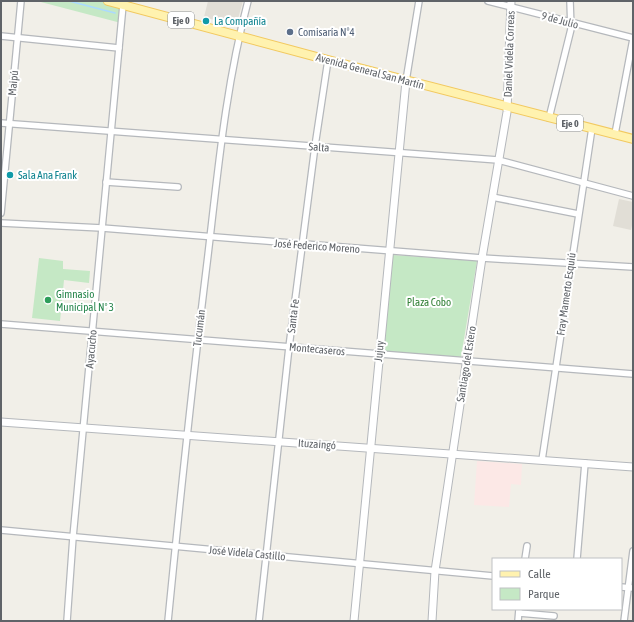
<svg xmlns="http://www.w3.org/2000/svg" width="634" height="622" font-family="'Asap Condensed',sans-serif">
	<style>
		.education { fill: #e1ded6 }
		.medical { fill: #fce8e6 }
		.green { fill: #c5e8c5 }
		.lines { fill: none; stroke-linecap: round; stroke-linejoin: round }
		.stream { stroke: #aadaff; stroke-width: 1.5 }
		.minor-casing { stroke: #b5b8bc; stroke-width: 8 }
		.tertiary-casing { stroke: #b5b8bc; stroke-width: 9 }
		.primary-casing { stroke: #f2c960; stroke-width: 10 }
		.minor { stroke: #fff; stroke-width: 5.5 }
		.tertiary { stroke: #fff; stroke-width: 7 }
		.primary { stroke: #fff2af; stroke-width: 8 }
		.culture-dot { fill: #0f9aa8; stroke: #fff; stroke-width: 1.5 }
		.service-dot { fill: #5c6f8a; stroke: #fff; stroke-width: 1.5 }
		.leisure-dot { fill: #2e9e5b; stroke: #fff; stroke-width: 1.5 }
		.labels { text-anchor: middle; stroke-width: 4; stroke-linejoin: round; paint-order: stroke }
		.shield { fill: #fff; stroke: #8f9295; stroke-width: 1 }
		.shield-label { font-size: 10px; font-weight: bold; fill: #5f6368 }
		.street-label { font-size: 11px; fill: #5f6368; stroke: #fff }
		.culture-label { font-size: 11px; fill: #0d838f; stroke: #fff; text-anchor: start }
		.service-label { font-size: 11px; fill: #4e5e75; stroke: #fff; text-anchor: start }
		.leisure-label { font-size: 11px; fill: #27864d; stroke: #fff; text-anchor: start }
		.park-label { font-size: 11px; fill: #348238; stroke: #fff }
	</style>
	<rect width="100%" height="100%" fill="#f1efe8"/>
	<g class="education">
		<path d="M208,1H243L236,26L204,17Z"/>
		<path d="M619,199L633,202V221L631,230L613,226Z"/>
	</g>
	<path class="medical" d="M477,461L522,464L521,485L511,484L509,507L474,505Z"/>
	<g class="green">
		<path d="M37,1H108L123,5L121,23Z"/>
		<path d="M393,255L477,261L461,357L382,351Z"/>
		<path d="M39,258L63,261V269L90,271L89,283L64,280L60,321L32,318Z"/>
	</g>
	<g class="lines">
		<path class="stream" d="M69,1L115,13"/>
		<defs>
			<g id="minor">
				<path d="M488,1L633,38"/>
				<path d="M1,36L119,48"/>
				<path d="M406,81L419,1"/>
				<path d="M549,118L571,29L570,1"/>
				<path d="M1,123L498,160L633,196"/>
				<path d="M615,134L633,39"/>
				<path d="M106,182L178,187"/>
				<path d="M492,197L578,214"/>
				<path d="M1,213L21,1"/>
				<path d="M1,223L102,228L482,258L633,267"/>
				<path d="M1,324L633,374"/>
				<path d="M542,460L592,128"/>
				<path d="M1,530L493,576"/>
				<path d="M525,559L527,546"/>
				<path d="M577,559L585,463"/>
				<path d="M621,587L633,588"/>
				<path d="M519,613L554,616"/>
				<path d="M67,621L73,537L123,5"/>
				<path d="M168,621C180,499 193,377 208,255C218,170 226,84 248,1"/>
				<path d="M259,621L289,347L315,146L328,60"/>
				<path d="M518,621L519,609"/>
				<path d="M624,621L633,551"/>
			</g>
			<g id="tertiary">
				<path d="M1,422L633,467"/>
				<path d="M354,621L406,81"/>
				<path d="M432,621L435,571L482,258L507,112L511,1"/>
			</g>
			<path id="primary" d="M108,1L328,60L633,139"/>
		</defs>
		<use href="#minor" class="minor-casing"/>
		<use href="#tertiary" class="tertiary-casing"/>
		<use href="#primary" class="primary-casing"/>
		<use href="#minor" class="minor"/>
		<use href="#tertiary" class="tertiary"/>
		<use href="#primary" class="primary"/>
	</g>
	<g class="culture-dot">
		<circle cx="206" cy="21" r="4"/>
		<circle cx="10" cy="175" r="4"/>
	</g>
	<circle class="service-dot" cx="290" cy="32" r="4"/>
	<circle class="leisure-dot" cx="48" cy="300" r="4"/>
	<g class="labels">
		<g class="shield">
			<rect x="168" y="12" width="26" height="16" rx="3"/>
			<rect x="557" y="115" width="26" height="16" rx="3"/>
		</g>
		<g class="shield-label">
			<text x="181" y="24">Eje 0</text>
			<text x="570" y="127">Eje 0</text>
		</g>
		<g class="street-label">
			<text transform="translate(560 20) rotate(15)" y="4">9 de Julio</text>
			<text transform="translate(509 54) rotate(-88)" y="4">Daniel Videla Correas</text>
			<text transform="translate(370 71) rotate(15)" y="4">Avenida General San Martín</text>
			<text transform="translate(13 83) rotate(-85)" y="4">Maipú</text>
			<text transform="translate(319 147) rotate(4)" y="4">Salta</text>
			<text transform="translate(317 246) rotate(4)" y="4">José Federico Moreno</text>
			<text transform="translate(566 294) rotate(-82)" y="4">Fray Mamerto Esquiú</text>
			<text transform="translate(293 316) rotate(-83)" y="4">Santa Fe</text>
			<text transform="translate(199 328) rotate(-83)" y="4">Tucumán</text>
			<text transform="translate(91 349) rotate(-85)" y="4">Ayacucho</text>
			<text transform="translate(317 349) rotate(5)" y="4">Montecaseros</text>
			<text transform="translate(379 351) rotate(-84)" y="4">Jujuy</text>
			<text transform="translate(466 364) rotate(-81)" y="4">Santiago del Estero</text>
			<text transform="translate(317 444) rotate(4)" y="4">Ituzaingó</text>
			<text transform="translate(247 553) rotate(5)" y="4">José Videla Castillo</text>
		</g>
		<g class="culture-label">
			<text x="214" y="25">La Compañía</text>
			<text x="18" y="179">Sala Ana Frank</text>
		</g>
		<g class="service-label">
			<text x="298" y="36">Comisaría N°4</text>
		</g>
		<g class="leisure-label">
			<text x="56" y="298">Gimnasio<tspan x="56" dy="13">Municipal Nº 3</tspan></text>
		</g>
		<g class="park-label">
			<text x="429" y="306">Plaza Cobo</text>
		</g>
	</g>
	<rect width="634" height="622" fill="none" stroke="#5f6368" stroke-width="4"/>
	<rect x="492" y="558" width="130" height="52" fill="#ffffff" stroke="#bfc1c3"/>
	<rect x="500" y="571" width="20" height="6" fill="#fff2af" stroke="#bfc1c3"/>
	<text x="528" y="578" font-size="12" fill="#5f6368">Calle</text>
	<rect x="500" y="588" width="20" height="12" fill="#c5e8c5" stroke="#bfc1c3"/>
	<text x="528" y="598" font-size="12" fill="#5f6368">Parque</text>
</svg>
